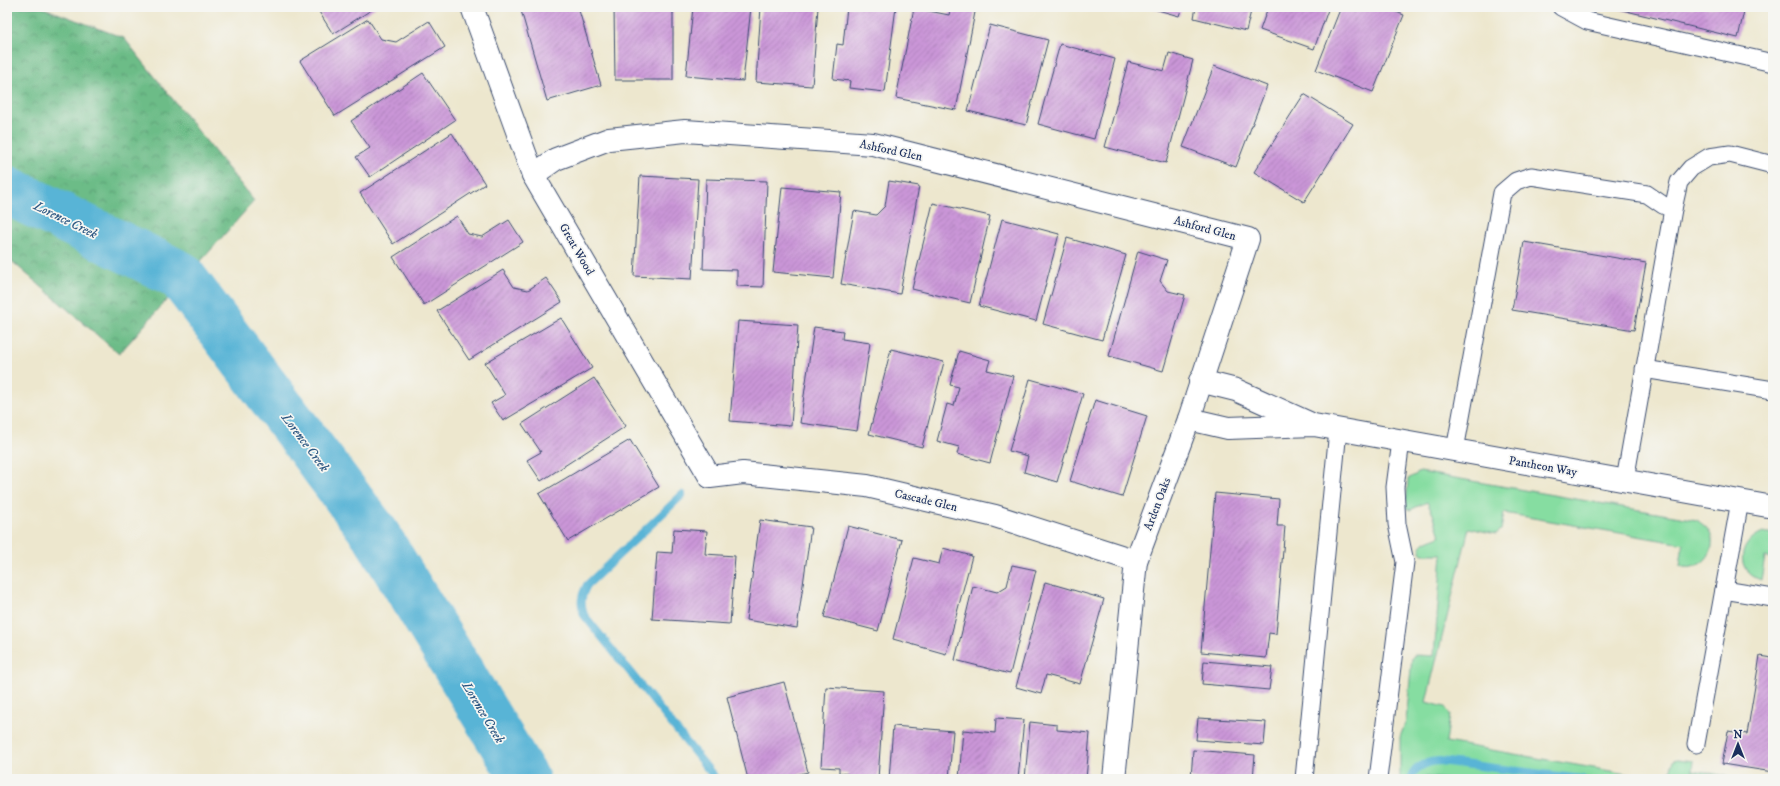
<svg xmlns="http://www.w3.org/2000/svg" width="1780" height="786" font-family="'IM FELL DW Pica',serif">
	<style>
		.grass { fill: #86dda1; stroke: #508680 }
		.forest { fill: url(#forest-crowns); stroke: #447672 }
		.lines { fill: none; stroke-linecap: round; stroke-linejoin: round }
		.stream { stroke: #58b4d6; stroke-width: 8 }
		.river { stroke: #58b4d6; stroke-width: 49 }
		.building { fill: url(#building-hatch) }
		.service-casing { stroke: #3a4b6f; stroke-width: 19 }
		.minor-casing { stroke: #3a4b6f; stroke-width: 24 }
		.service { stroke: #fff; stroke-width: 17 }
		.minor { stroke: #fff; stroke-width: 22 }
		.labels { text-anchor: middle; stroke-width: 3.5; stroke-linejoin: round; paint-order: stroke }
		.street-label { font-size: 12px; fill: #1b2f5e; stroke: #f6f6f2 }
		.water-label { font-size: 13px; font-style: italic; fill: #2d5782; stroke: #f6f6f2 }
	</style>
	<defs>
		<pattern id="forest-crowns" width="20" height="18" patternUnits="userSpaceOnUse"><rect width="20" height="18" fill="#6cbc87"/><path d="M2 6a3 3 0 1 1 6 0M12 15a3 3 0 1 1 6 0" fill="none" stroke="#589972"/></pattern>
		<pattern id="building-hatch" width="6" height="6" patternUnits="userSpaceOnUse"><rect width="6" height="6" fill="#cb96d8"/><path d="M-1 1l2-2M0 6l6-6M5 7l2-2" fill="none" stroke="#a47bb2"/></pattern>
	</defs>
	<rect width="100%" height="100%" fill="#f6f6f2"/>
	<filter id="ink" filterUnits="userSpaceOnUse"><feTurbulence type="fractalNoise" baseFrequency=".025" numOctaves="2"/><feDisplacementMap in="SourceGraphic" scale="8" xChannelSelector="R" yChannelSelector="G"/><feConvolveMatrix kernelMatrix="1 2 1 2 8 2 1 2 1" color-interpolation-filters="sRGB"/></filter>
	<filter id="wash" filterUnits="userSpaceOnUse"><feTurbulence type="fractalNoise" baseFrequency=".012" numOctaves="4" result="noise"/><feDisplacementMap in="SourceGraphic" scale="16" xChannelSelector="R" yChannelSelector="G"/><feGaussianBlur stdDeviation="0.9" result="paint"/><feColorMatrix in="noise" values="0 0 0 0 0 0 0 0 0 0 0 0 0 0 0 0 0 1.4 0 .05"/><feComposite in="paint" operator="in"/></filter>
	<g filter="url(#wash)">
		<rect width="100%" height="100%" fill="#ede7ce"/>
		<g class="grass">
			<path d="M1420,472L1697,520C1702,524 1707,527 1710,533C1719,552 1699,573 1680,566L1683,544L1504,513L1501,530L1496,534L1469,528L1426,702L1445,707L1450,715L1446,742L1656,779H1596L1445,759C1425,760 1417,760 1408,779H1400V737L1406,721L1412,658L1414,655L1434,656L1442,554H1422L1420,552C1420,541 1431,540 1440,536L1433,514L1427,502L1410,510L1406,508L1408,479Z"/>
			<path d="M1763,532L1773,534V559L1765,557L1761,580C1734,571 1738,542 1763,532Z"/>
			<path d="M1677,759L1693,761L1692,770L1745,779H1669L1673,760Z"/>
			<path d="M1439,763H1448L1567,779H1443L1426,777V779H1413C1418,768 1427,765 1439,763Z"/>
		</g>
		<path class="forest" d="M7,7H41L124,38L254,201L119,354L7,257Z"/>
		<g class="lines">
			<g class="stream">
				<path d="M682,495L587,585C581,596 580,603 584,615L716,779"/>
				<path d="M1410,779C1415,766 1426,762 1439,761L1582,779"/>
			</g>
			<path class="river" d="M7,190L180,275L376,535L525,779"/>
		</g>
		<g id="blocks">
			<g class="building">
				<path d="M316,7H376L333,34Z"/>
				<path d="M520,7H578L601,85L547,101Z"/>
				<path d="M614,7H673V80H615Z"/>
				<path d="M693,7H751L743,81L686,76Z"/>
				<path d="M761,7H818L812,86L756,82Z"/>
				<path d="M847,7H896L885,92L849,88L850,81L833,79L837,44L843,45Z"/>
				<path d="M951,7H976L956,110L896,98L914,8L949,15Z"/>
				<path d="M1147,7H1182L1179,16Z"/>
				<path d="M1196,7H1252L1246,31L1194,18Z"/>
				<path d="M1268,7H1329L1314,49L1260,30Z"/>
				<path d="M1341,7H1348L1357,11L1359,7H1383L1404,15L1373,92L1316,70Z"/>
				<path d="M1732,7V8L1744,11L1738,38L1614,8Z"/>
				<path d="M368,19L381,39L396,42L429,21L445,47L335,116L300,61Z"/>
				<path d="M990,25L1048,40L1026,125L968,111Z"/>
				<path d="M1060,44L1115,59L1094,139L1038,124Z"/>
				<path d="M1169,53L1193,60L1166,163L1105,147L1128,62L1164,71Z"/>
				<path d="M1214,66L1267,86L1236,167L1183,147Z"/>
				<path d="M423,73L455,120L370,177L356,157L370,148L351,121Z"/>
				<path d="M1304,94L1353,124L1304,202L1254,172Z"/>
				<path d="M452,133L485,184L393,244L360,193Z"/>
				<path d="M640,176L698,179L692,279L634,276Z"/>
				<path d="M706,179L767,181L763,287L737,286V270L703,269Z"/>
				<path d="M889,181L919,186L900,294L841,284L854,211L876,215L885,206Z"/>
				<path d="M782,187L841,192L833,278L773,272Z"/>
				<path d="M933,203L990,216L970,303L912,289Z"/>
				<path d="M457,216L468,234L482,237L509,220L523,242L424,305L393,257Z"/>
				<path d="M1002,219L1059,234L1036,321L979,306Z"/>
				<path d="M1067,238L1126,255L1102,340L1043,324Z"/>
				<path d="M1524,242L1646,263L1634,330L1512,310Z"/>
				<path d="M1138,251L1167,260L1160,281L1168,291L1185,295L1163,371L1109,356Z"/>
				<path d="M503,270L514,287L528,290L546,278L562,302L469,360L437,311Z"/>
				<path d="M561,318L592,368L503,421L491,403L505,395L485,363Z"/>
				<path d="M738,321L798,325L791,426L730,421Z"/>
				<path d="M814,327L843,331L842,339L870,343L857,431L800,423Z"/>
				<path d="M891,349L944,362L922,447L869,434Z"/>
				<path d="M959,351L990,360L987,370L1013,376L990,463L957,454L959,447L937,441L947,404L954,406L959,387L950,385Z"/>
				<path d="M594,378L626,426L541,481L527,460L541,452L522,424Z"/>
				<path d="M1030,379L1083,394L1057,482L1024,472L1028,456L1009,451Z"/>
				<path d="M1095,400L1147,416L1122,497L1070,481Z"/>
				<path d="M630,440L659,487L568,541L539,494Z"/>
				<path d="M1215,493L1279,499L1277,526H1285L1276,634L1269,633L1266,658L1201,652Z"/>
				<path d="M760,520L811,527L797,628L746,620Z"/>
				<path d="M848,526L902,540L878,631L824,617Z"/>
				<path d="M674,529L707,531L705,554L735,556L730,624L652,619L657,552L672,553Z"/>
				<path d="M943,548L972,556L946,654L893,639L914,558L939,564Z"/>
				<path d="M1012,565L1036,570L1010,674L955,660L973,586L997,592L1007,586Z"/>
				<path d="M1045,582L1104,599L1080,684L1046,675L1041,694L1016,687Z"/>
				<path d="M1760,656L1773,658V772L1722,764L1728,731L1747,734Z"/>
				<path d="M1204,661L1272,667L1269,690L1202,684Z"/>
				<path d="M784,682L808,772L780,779H748L727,697Z"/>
				<path d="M826,687L884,691L878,779H848V774L839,773V768L821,767Z"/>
				<path d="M996,718L1024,720L1018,779H959L963,730L995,733Z"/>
				<path d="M1198,718L1266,722L1264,745L1196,740Z"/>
				<path d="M1030,722L1057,725V730L1090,733L1086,779H1025Z"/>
				<path d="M893,726L953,731L949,779H889Z"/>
				<path d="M1193,750L1255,755L1253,779H1191Z"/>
			</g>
		</g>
	</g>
	<g filter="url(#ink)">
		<use href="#blocks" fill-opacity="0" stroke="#3a4b6f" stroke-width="1"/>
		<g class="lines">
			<defs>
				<g id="service">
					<path d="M1561,7L1587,21L1773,63"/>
					<path d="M1673,209L1679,182L1691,168L1709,157L1730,154L1773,165"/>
					<path d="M1644,369L1773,390"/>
					<path d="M1455,450L1502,193L1516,181L1531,176L1647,194L1663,205L1673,209L1625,480"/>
					<path d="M1724,590L1773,598"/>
					<path d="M1696,744L1740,501"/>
					<path d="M1304,779L1338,430"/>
					<path d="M1378,779L1405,562L1397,524L1395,487L1401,441"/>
				</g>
				<g id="minor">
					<path d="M472,7L533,175L710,477L743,473L867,486L995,516L1136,561"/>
					<path d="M533,175L556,159L609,139L685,131L873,144L1248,239L1189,419L1136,561L1114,779"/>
					<path d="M1200,381L1236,390L1309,423"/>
					<path d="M1189,419L1228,428L1314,425L1773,507"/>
				</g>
			</defs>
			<use href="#service" class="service-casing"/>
			<use href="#minor" class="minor-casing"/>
			<use href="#service" class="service"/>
			<use href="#minor" class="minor"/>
		</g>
	</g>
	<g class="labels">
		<g class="street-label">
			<text transform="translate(891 150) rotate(12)" y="4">Ashford Glen</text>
			<text transform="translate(1205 228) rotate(15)" y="4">Ashford Glen</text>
			<text transform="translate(577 249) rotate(60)" y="4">Great Wood</text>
			<text transform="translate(1543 466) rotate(10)" y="4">Pantheon Way</text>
			<text transform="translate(926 500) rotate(13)" y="4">Cascade Glen</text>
			<text transform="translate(1157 504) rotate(-69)" y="4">Arden Oaks</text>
		</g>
		<g class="water-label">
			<text transform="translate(66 219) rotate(26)" y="5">Lorence Creek</text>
			<text transform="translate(306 442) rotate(53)" y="5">Lorence Creek</text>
			<text transform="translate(484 712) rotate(59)" y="5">Lorence Creek</text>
		</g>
	</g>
	<rect width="1780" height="786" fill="none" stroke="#f6f6f2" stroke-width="24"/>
	<g transform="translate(1738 744)" stroke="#f6f6f2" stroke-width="3" paint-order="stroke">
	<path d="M0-3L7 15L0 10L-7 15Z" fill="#1b2f5e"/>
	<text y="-6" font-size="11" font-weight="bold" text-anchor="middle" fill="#1b2f5e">N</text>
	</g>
</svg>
